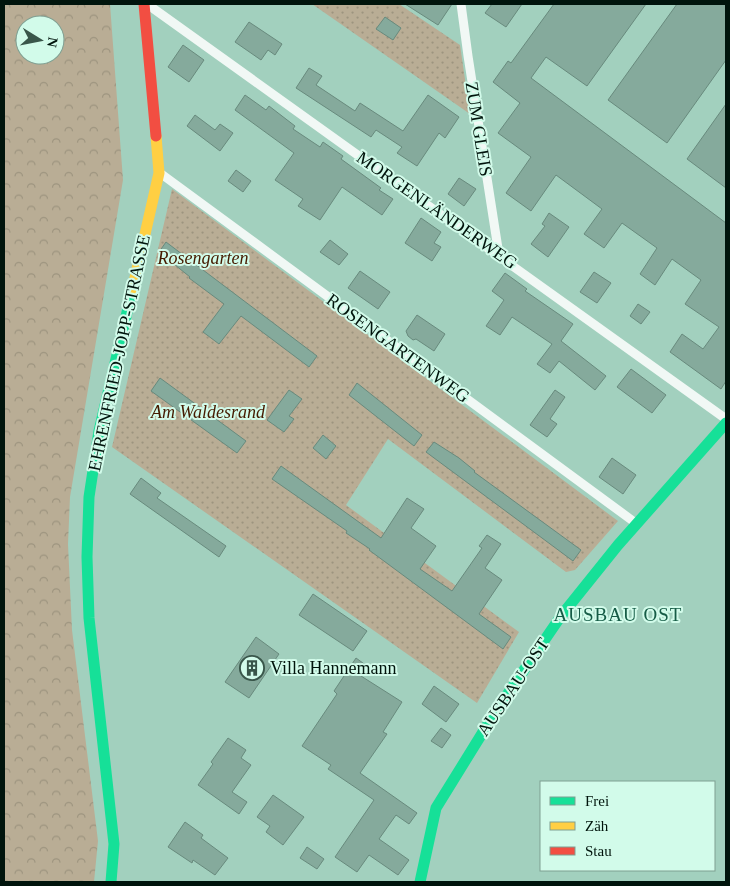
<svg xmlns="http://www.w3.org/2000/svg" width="730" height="886" font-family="Georgia,serif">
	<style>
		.forest { fill: url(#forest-crowns); fill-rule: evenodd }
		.garden { fill: url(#garden-dots) }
		.building { fill: #85aa9c; stroke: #688a7d }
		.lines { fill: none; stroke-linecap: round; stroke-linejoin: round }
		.lane { stroke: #f1f8f5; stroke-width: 9 }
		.fast { stroke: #16e098; stroke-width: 11 }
		.slow { stroke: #ffcf43; stroke-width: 11 }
		.jam { stroke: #f24e42; stroke-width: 11 }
		.labels { text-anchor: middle; stroke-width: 4; stroke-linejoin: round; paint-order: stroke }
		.street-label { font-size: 18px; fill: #00140c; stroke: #d2fbea }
		.park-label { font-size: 18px; font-style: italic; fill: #451b01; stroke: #d2fbea }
		.poi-label { font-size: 18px; fill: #00140c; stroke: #d2fbea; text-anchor: start }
		.neighbourhood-label { font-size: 19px; letter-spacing: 1px; fill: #165c46; stroke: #d2fbea }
	</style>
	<defs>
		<pattern id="forest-crowns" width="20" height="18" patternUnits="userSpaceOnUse" patternTransform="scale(1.25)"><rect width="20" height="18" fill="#b9ad95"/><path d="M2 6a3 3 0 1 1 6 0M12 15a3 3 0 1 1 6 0" fill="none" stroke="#9d947f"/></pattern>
		<pattern id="garden-dots" width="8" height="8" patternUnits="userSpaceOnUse" patternTransform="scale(1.25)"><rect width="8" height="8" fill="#b9ad95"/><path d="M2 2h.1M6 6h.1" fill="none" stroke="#9d947f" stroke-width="1.8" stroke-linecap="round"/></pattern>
	</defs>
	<rect width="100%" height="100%" fill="#a2d0be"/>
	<path class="forest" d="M4,4H110L123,180L70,497L68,544L72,630L98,841L94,882H4ZM25,25H55V55H25Z"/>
	<g class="garden">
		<path d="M312,4H399L460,45L470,114Z"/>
		<path d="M172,189L618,521L575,570L566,572L388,439L346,505L519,632L477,703L112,447Z"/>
	</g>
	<g class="building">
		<path d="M405,4H452L438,25Z"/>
		<path d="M492,4H522L506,27L485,13Z"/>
		<path d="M554,4H646L587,86L546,57L531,78L726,223V381L721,389L670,352L682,334L703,349L719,327L685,304L701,280L672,259L655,285L640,274L657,248L622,223L604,248L584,234L602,209L556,175L531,211L506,193L531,157L498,133L520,103L493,82L508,61L511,63Z"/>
		<path d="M677,4H726V60L667,143L608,100Z"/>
		<path d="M385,17L401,28L393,40L376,29Z"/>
		<path d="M249,22L282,44L275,55L268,50L261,60L235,42Z"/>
		<path d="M183,45L204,60L189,82L168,67Z"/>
		<path d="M309,68L322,76L316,85L355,111L360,103L403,131L428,95L459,117L445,138L439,133L417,166L397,153L402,147L376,130L371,137L296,88Z"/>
		<path d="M245,95L266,110L269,106L295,126L293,129L320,147L323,142L343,156L341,159L381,188L379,190L393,199L382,215L342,187L320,220L298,206L303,199L275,180L294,153L235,110Z"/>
		<path d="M726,104V188L687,159Z"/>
		<path d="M195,115L215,130L220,124L233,133L220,151L187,126Z"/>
		<path d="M236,170L251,181L243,192L228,181Z"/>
		<path d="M459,178L476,189L464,206L448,194Z"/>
		<path d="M549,213L569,227L548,257L531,244L545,226L542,224Z"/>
		<path d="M421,218L441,232L434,243L441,247L432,261L405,243Z"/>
		<path d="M330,240L348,254L339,265L320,252Z"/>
		<path d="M166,242L317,356L309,367L241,316L219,344L203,332L224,304L189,278L190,277L159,252Z"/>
		<path d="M360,271L390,292L378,309L348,288Z"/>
		<path d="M594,272L611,283L597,303L580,292Z"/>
		<path d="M505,273L527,289L525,291L573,324L561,341L606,376L595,390L559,361L550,373L537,364L552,344L512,317L500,335L486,326L504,300L492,291Z"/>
		<path d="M638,304L650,312L641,324L630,316Z"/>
		<path d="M417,315L445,334L434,351L416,339L413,340L408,336L406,331Z"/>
		<path d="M631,369L666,395L652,413L617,387Z"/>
		<path d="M160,378L246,441L237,453L151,391Z"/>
		<path d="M357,383L422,435L414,446L349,395Z"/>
		<path d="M289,390L302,399L289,416L294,419L284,432L267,420Z"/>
		<path d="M555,390L565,397L550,419L557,424L547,437L530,425Z"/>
		<path d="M323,435L336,446L326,459L313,448Z"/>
		<path d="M434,442L459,458L475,471L474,472L581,550L573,561L426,452Z"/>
		<path d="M612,458L636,475L623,494L599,477Z"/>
		<path d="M281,466L381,538L407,498L424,509L411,528L436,546L420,569L452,591L482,548L479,546L487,535L501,544L485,568L502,580L479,614L511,637L503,649L369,550L370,549L346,533L347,531L272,479Z"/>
		<path d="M141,478L161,493L157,498L226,546L219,557L130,494Z"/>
		<path d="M313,594L367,631L353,651L299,615Z"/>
		<path d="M256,637L279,654L249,698L225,682Z"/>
		<path d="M356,658L367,666L361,676L402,702L383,732L387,734L360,773L417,813L409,824L396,815L379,839L409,860L398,875L369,855L357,872L335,857L374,800L328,769L331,765L302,746L337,694L334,691Z"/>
		<path d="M434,686L459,704L446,722L422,704Z"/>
		<path d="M441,728L451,735L442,748L431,741Z"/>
		<path d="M228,738L246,750L241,758L251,765L232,792L247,802L239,814L198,785L213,764L211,762Z"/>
		<path d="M273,795L304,817L283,845L266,832L270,826L257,817Z"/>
		<path d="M185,822L203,835L201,838L228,858L215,875L193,860L192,863L168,847Z"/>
		<path d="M307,847L324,859L317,869L300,858Z"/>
	</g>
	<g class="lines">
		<g class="lane">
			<path d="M147,4L726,419"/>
			<path d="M461,4L468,56L499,255"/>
			<path d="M160,173L637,524"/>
		</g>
		<g class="fast">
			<path d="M111,882L114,844L89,618L87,557L89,497L99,431L132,291"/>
			<path d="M420,882L436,808L496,711L561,616L618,545L726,423"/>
		</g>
		<path class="slow" d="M132,291L159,173L156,136"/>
		<path class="jam" d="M144,4L156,136"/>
	</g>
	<defs>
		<symbol id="building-ring" viewBox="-11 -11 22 22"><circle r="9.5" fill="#d2fbea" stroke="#39564a" stroke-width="1.5"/><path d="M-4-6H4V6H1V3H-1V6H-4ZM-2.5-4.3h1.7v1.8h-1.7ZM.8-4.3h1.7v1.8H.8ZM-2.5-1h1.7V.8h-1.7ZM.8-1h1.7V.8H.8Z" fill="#39564a"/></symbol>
	</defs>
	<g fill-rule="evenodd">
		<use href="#building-ring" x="238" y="654" width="28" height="28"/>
	</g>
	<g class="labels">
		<g class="street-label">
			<text transform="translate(479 129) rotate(81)" y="6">ZUM GLEIS</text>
			<text transform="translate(437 210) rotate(35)" y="6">MORGENLÄNDERWEG</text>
			<text transform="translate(398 348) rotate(36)" y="6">ROSENGARTENWEG</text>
			<text transform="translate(119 353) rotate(-78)" y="6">EHRENFRIED-JOPP-STRASSE</text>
			<text transform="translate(513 687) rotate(-56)" y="6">AUSBAU-OST</text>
		</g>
		<g class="park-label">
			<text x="203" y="264">Rosengarten</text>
			<text x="208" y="418">Am Waldesrand</text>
		</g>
		<g class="poi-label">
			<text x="270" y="674">Villa Hannemann</text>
		</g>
		<g class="neighbourhood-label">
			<text x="618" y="621">AUSBAU OST</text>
		</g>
	</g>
	<rect width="730" height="886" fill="none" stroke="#00140c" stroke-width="10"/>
	<rect x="540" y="781" width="175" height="90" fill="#d2fbea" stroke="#7e9f91"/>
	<rect x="550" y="797" width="25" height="8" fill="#16e098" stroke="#7e9f91"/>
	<text x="585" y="806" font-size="15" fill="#00140c">Frei</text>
	<rect x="550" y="822" width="25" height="8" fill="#ffcf43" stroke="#7e9f91"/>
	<text x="585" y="831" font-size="15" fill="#00140c">Zäh</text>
	<rect x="550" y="847" width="25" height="8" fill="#f24e42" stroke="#7e9f91"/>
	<text x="585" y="856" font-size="15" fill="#00140c">Stau</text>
	<g transform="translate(40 40) rotate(100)"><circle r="24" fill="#d2fbea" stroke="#7e9f91"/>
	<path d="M0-4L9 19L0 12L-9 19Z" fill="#39564a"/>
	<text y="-8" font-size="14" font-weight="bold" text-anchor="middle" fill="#00140c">N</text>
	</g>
</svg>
